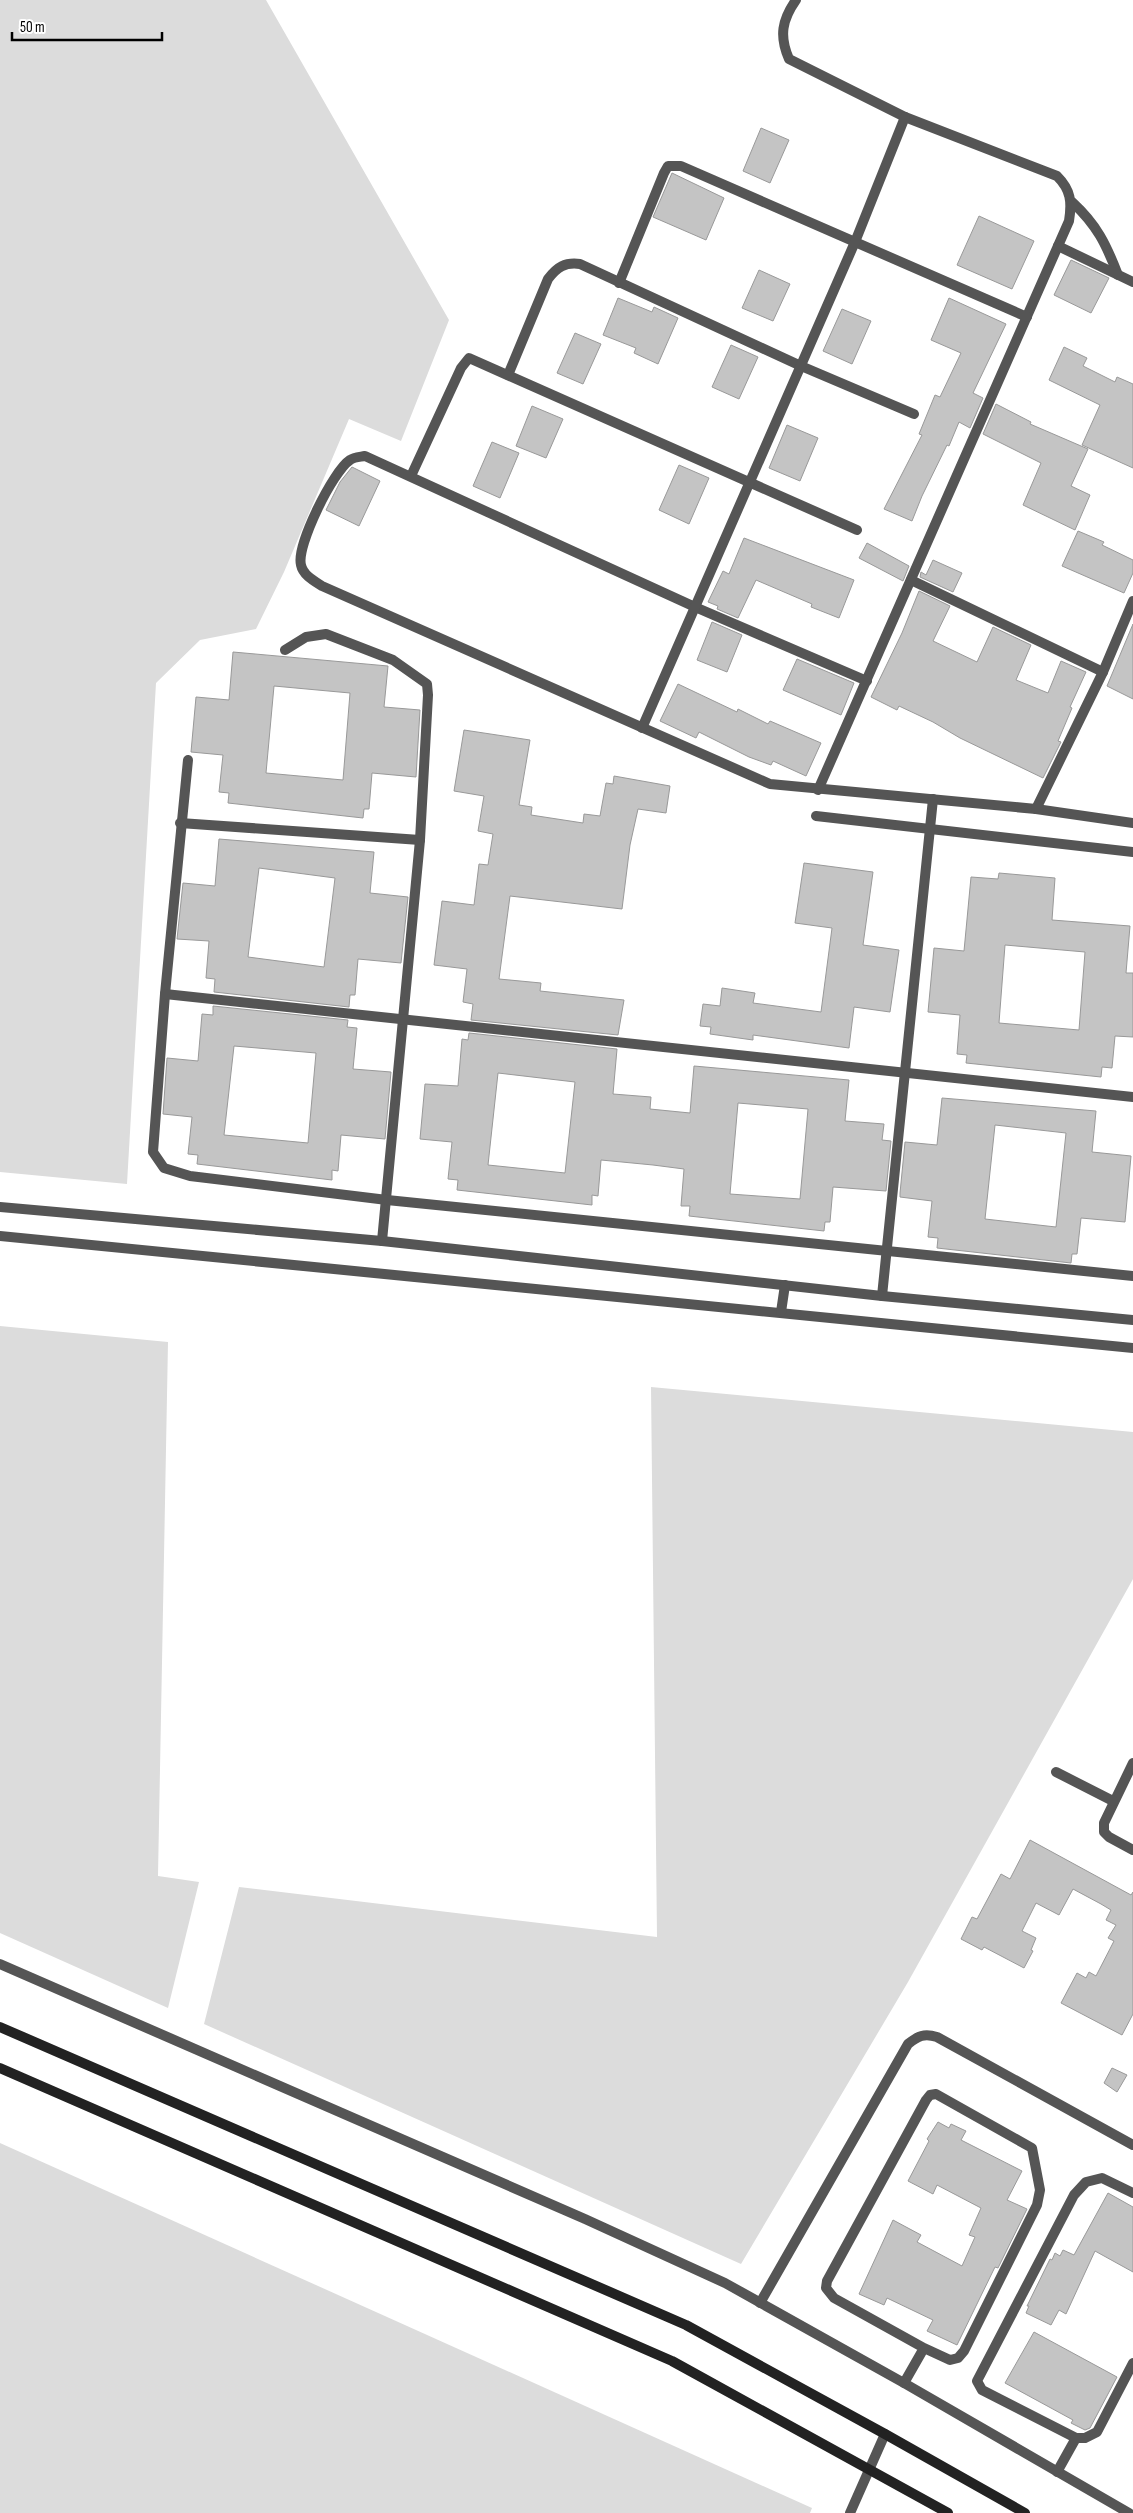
<svg xmlns="http://www.w3.org/2000/svg" width="1133" height="2513" font-family="'Sofia Sans Condensed',sans-serif">
	<style>
		.green { fill: #dcdcdc }
		.building { fill: #c4c4c4; stroke: #999; fill-rule: evenodd }
		.lines { fill: none; stroke-linecap: round; stroke-linejoin: round }
		.minor { stroke: #555; stroke-width: 10 }
		.tertiary { stroke: #555; stroke-width: 10 }
		.secondary { stroke: #222; stroke-width: 10 }
	</style>
	<rect width="100%" height="100%" fill="#fff"/>
	<g class="green">
		<path d="M0,0H266L449,320L401,441L349,419L284,572L256,629L200,640L156,683L127,1184L0,1172Z"/>
		<path d="M0,1326L168,1342L158,1876L199,1882L168,2008L0,1933Z"/>
		<path d="M651,1387L1133,1432V1579L908,1982L741,2264L204,2024L239,1887L657,1937Z"/>
		<path d="M0,2143L812,2508L810,2513H0Z"/>
	</g>
	<g class="building">
		<path d="M761,128L789,140L770,183L743,171Z"/>
		<path d="M672,173L724,198L706,240L653,217Z"/>
		<path d="M979,216L1034,241L1012,289L957,265Z"/>
		<path d="M1071,260L1109,278L1091,313L1054,295Z"/>
		<path d="M759,270L790,284L773,321L742,308Z"/>
		<path d="M618,298L652,312L654,307L678,318L658,364L634,353L636,348L603,335Z"/>
		<path d="M949,298L1006,324L973,393L983,398L970,428L959,422L949,446L947,445L922,496L912,521L884,509L922,435L919,434L935,395L940,397L961,353L931,340Z"/>
		<path d="M842,309L871,321L852,364L823,351Z"/>
		<path d="M575,333L601,344L583,384L557,373Z"/>
		<path d="M731,345L758,357L739,399L712,387Z"/>
		<path d="M1064,347L1087,358L1083,366L1115,382L1117,377L1133,384V468L1082,445L1100,405L1049,380Z"/>
		<path d="M996,404L1031,422L1030,424L1088,449L1071,486L1090,495L1075,530L1023,505L1041,463L983,434Z"/>
		<path d="M532,406L563,419L546,458L516,446Z"/>
		<path d="M787,425L818,438L800,481L769,468Z"/>
		<path d="M492,442L519,453L500,498L473,486Z"/>
		<path d="M679,465L709,478L689,524L659,510Z"/>
		<path d="M352,467L380,481L359,526L326,510L340,482Z"/>
		<path d="M1078,531L1104,542L1102,545L1133,560V573L1124,593L1062,566Z"/>
		<path d="M744,538L854,580L839,618L811,607L812,604L756,580L738,618L717,609L718,606L708,602L723,571L729,574Z"/>
		<path d="M867,543L909,566L903,581L859,558Z"/>
		<path d="M933,560L962,573L953,592L920,577L921,572L926,575Z"/>
		<path d="M919,591L950,606L933,641L977,662L993,627L1031,645L1016,680L1048,693L1061,661L1086,672L1070,707L1072,708L1058,741L1061,742L1043,778L960,738L933,722L899,706L897,710L871,697L902,633Z"/>
		<path d="M712,622L742,635L727,672L697,660Z"/>
		<path d="M1133,624V699L1107,686Z"/>
		<path d="M233,652L388,666L384,707L420,710L416,777L372,773L369,809H364L363,818L228,803L229,793L219,792L223,755L191,752L196,697L229,700ZM274,686L350,693L343,780L266,773Z"/>
		<path d="M797,659L854,683L841,715L783,690Z"/>
		<path d="M678,684L737,712L738,709L768,724L770,721L821,743L806,776L773,761L771,765L749,757L699,732L696,738L660,721Z"/>
		<path d="M464,730L530,740L519,805L532,807L531,815L583,823L584,814L600,816L606,783L613,784L614,776L670,786L666,813L638,809L630,845L622,909L510,896L499,979L541,983L540,991L624,1000L618,1035L471,1020L473,1004L463,1002L467,969L434,965L442,901L474,905L479,864L488,865L493,834L478,831L484,796L454,791Z"/>
		<path d="M219,839L374,852L370,893L408,897L401,963L358,959L355,995H350L349,1007L214,992L215,979L206,978L209,941L177,939L183,883L215,886ZM259,868L335,878L324,967L248,957Z"/>
		<path d="M804,863L873,872L863,945L899,950L890,1012L854,1007L849,1048L753,1035V1040L710,1034L711,1027L700,1026L703,1004L720,1006L722,988L755,993L753,1003L821,1012L832,928L795,923Z"/>
		<path d="M999,873L1055,878L1052,920L1130,926L1126,973H1133V1037L1115,1036L1112,1068L1102,1067L1101,1077L966,1063L967,1055L957,1054L960,1015L928,1012L934,948L964,951L971,877L998,879ZM1005,945L1085,952L1079,1030L999,1023Z"/>
		<path d="M213,1006L348,1020L347,1027L357,1028L353,1069L391,1072L385,1139L341,1135L338,1171L332,1170V1180L197,1164L198,1155L188,1154L192,1117L163,1114L167,1058L198,1061L202,1014L213,1015ZM234,1046L316,1053L308,1143L224,1135Z"/>
		<path d="M469,1033L617,1049L613,1094L651,1097L650,1109L690,1113L694,1066L849,1080L845,1121L884,1124L882,1140L891,1141L886,1191L833,1187L830,1222H825L824,1231L689,1216L690,1206H681L684,1169L653,1165L601,1160L598,1196L592,1195V1205L457,1190L458,1180L448,1179L452,1142L420,1139L425,1084L458,1086L462,1039L468,1040ZM498,1073L575,1082L565,1173L488,1165ZM738,1103L808,1109L800,1199L730,1194Z"/>
		<path d="M942,1098L1096,1111L1092,1152L1131,1156L1125,1222L1081,1218L1077,1254H1072L1071,1263L937,1248L938,1238L928,1237L932,1201L900,1197V1193L905,1142L937,1145ZM995,1125L1066,1133L1056,1227L985,1219Z"/>
		<path d="M1030,1840L1131,1895L1133,1892V2014L1122,2035L1061,2003L1077,1973L1086,1978L1089,1972L1096,1976L1114,1941L1108,1938L1116,1925L1106,1920L1111,1910L1101,1904L1073,1889L1059,1915L1036,1903L1022,1931L1036,1938L1031,1950L1033,1951L1024,1968L984,1947L982,1950L961,1939L972,1917L977,1919L1001,1874L1010,1879Z"/>
		<path d="M1112,2068L1127,2075L1117,2092L1104,2083Z"/>
		<path d="M938,2122L949,2128L951,2124L966,2131L961,2140L1022,2171L1007,2200L1027,2209L998,2268L995,2267L957,2345L927,2331L933,2320L887,2298L884,2305L859,2294L893,2220L921,2235L917,2242L962,2266L975,2237L969,2235L981,2208L937,2185L933,2194L908,2181L929,2141L927,2139Z"/>
		<path d="M1108,2193L1133,2207V2272L1095,2251L1066,2314L1059,2310L1051,2325L1026,2313L1029,2306H1027L1050,2259L1052,2260L1055,2253L1060,2256L1063,2250L1074,2255Z"/>
		<path d="M1034,2332L1117,2377L1090,2428L1085,2430L1071,2423L1073,2420L1005,2383Z"/>
	</g>
	<g class="lines">
		<g class="minor">
			<path d="M796,0C782,20 779,36 789,59L905,117L1057,176C1071,190 1072,202 1069,221L818,790"/>
			<path d="M1072,202C1097,225 1106,244 1118,275"/>
			<path d="M1058,246L1133,282"/>
			<path d="M619,283L664,173L668,166H681L1027,317"/>
			<path d="M508,375L548,279C557,267 565,262 580,264L801,366L914,414"/>
			<path d="M411,476L461,368L469,358L857,530"/>
			<path d="M911,580L1103,672"/>
			<path d="M285,650L306,637L326,634L393,660L427,684L428,695L420,840L382,1241"/>
			<path d="M867,681L695,607L365,456C360,457 354,457 350,460C333,471 296,546 301,565C303,575 314,581 322,586L770,784L1036,809L1133,823"/>
			<path d="M642,728L855,242L905,117"/>
			<path d="M188,760L165,994L153,1152L164,1168L190,1176L387,1200L1133,1276"/>
			<path d="M1036,809L1103,672L1133,601"/>
			<path d="M816,816L1133,852"/>
			<path d="M180,823L420,840"/>
			<path d="M165,994L1133,1097"/>
			<path d="M882,1296L933,799"/>
			<path d="M1133,1763L1104,1823V1832L1109,1837L1133,1850"/>
			<path d="M1056,1772L1113,1801"/>
			<path d="M0,1964L585,2219L725,2283L904,2383L1129,2513"/>
			<path d="M760,2303L908,2044C918,2036 924,2033 937,2037L1133,2145"/>
			<path d="M904,2383L924,2348L950,2360L958,2358L964,2351L1037,2205L1040,2190L1032,2148L936,2094L930,2095L926,2100L827,2281L826,2288L834,2298L924,2348"/>
			<path d="M1076,2438L982,2390L977,2381L1074,2195L1086,2182L1102,2178L1133,2193"/>
			<path d="M1057,2472L1076,2438H1085L1097,2432L1133,2363"/>
		</g>
		<g class="tertiary">
			<path d="M0,1207L382,1241L882,1296L1133,1320"/>
			<path d="M0,1236L1133,1348"/>
			<path d="M781,1312L785,1285"/>
			<path d="M850,2513L885,2434"/>
		</g>
		<g class="secondary">
			<path d="M0,2027L686,2325L885,2434L1025,2513"/>
			<path d="M0,2068L672,2361L948,2513"/>
		</g>
	</g>
	<path d="M12 32v8h150v-8" fill="none" stroke="#000000" stroke-width="2.5"/>
	<text x="20" y="32" font-size="15" fill="#000000" stroke="#ffffff" stroke-width="4" paint-order="stroke">50 m</text>
</svg>
